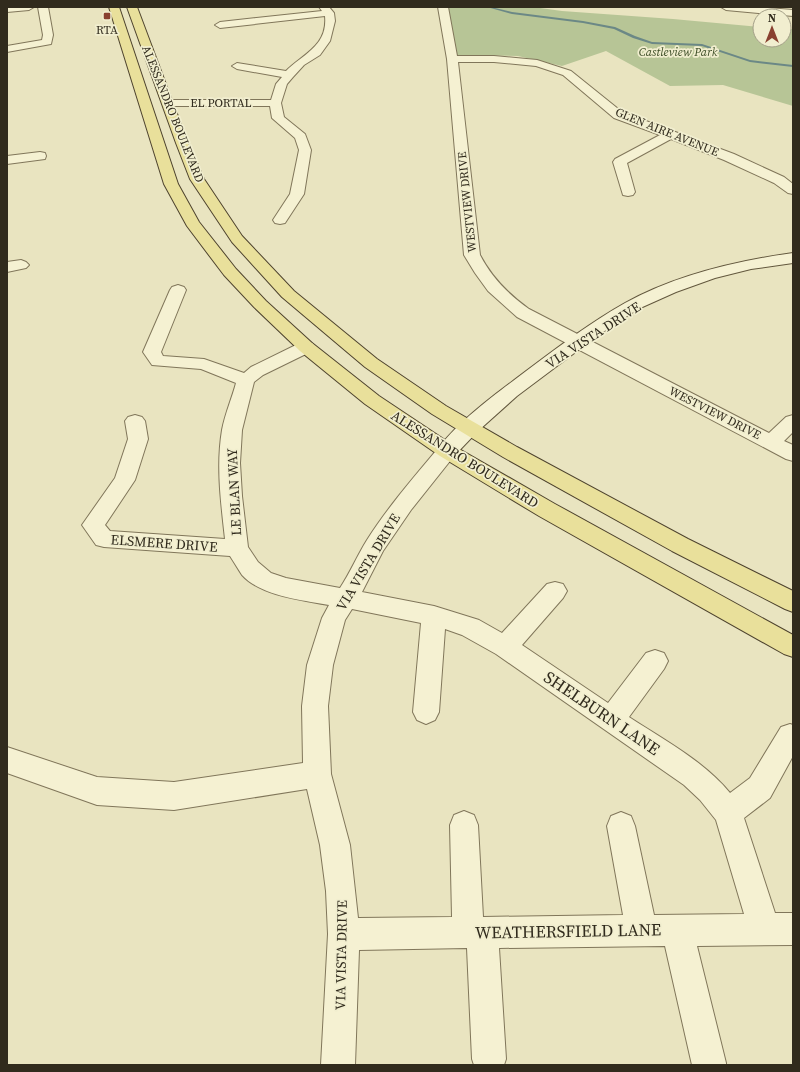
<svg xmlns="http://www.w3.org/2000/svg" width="800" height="1072" font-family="'Source Serif 4',serif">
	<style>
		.green { fill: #b7c596 }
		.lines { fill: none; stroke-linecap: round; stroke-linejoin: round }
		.stream { fill: #6b8886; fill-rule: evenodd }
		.street-casing { stroke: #80765a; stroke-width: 2 }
		.secondary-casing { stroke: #62573d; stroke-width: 2 }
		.primary-casing { stroke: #4e432e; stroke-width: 2 }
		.street { fill: #f5f1d2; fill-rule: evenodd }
		.secondary { fill: #f5f1d2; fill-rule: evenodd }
		.primary { fill: #e9e09b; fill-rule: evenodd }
		.poi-dot { fill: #894130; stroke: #f1eecf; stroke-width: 1.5 }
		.labels { text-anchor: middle; stroke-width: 3.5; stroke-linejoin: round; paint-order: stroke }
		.far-poi-label { font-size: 12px; fill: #312b1d; stroke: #f1eecf }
		.far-park-label { font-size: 12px; font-style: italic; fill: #3b4c25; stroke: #f1eecf }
		.far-street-label { font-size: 12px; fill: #312b1d; stroke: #f1eecf }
		.street-label { font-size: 14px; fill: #312b1d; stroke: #f1eecf }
		.near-street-label { font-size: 17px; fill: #312b1d; stroke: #f1eecf }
	</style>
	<rect width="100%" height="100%" fill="#e9e4c0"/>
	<path class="green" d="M447,7H533L562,11L673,19L760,27V40H784V29H793V106L723,85L670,86L606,51L562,66L518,56L457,55L453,46Z"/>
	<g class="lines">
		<path class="stream" d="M487,7H491L512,12L583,21L615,27L635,36L652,42L702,44L750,60L793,65V67L750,62L702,46L652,44L633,38L614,29L583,23L512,14Z"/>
		<defs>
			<g id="street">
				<path d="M7,7H34L29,10L7,12Z"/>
				<path d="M38,7H48L53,35L51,44L7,52V46L42,40L43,35Z"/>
				<path d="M319,7H329L334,13L335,21L330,41L320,55L304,65L293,77L287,84L281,103L284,117L305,134L311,150L304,194L285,223L280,224L275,223L273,220L290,194L299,150L295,138L272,118L270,106H168L164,105L162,103L164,101L168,100H271L276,84L282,77L237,69L232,66L237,63L286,71C303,54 328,46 325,16L220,28L215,25L220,22L322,11Z"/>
				<path d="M438,7H448L457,56H494L537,60L571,71L622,112L734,154L784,177L793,184V194L788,193L774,183L724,160L671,139L627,163L635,192L633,195L628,196L623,195L613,162L615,159L660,135L614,118L563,75L536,66L494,62H458L480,255C492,278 508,294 529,309L769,433L786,417L793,415V432L784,441L793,445V461L786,459L517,317L488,291L475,273L464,255L447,59Z"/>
				<path d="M721,7H757L793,10V16L726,10Z"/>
				<path d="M40,152L45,153L46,156L45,159L7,164V156Z"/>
				<path d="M21,260L26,262L29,265L26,268L7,272V262Z"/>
				<path d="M178,285L184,287L186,290L161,352L163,356L204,359L244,373L251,367L300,343L306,342L312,343L315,347L312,351L263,375L254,382L242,430L240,463L242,496L248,547L258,562L271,573L286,578L340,588C350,573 357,556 367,540C388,507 414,477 440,446L447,444L454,446L457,451L454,456L411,510L383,551L362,592L434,606L479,620L502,633L547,584L555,582L563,584L567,591L563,598L522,645L608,703L646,653L655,650L664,653L668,661L664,669L629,717C664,740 704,761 730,793L750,778L781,727L790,724L793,725V756L770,798L744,818L775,913H793V945L697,946L726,1063V1065H692L665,946L499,948L506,1059L504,1065H474L472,1059L467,948L359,950L355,1065H321L328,934L326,891L320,845L307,789L174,810L97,805L7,773V747L97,777L174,782L303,763L302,706L307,665L322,618L329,605C302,600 261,596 242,575C238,569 234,562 230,556L104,547L96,545L82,525L115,478L128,439L125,421L128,417L135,415L142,417L145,421L148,439L135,480L105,525L110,531L225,539C221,503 216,466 222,430C225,414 232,398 236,383L201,369L152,365L143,352L170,290L172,287ZM352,609L421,623L413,712L417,720L426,724L435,720L439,712L445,629L462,635L496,654L684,785L700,800L716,820L744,914L654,915L635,826L631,816L621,812L611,816L607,826L623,915L483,917L478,825L474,815L464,811L454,815L450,825L452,917L358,918L350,845L331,774L328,706L333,665L345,620Z"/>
			</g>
			<path id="secondary" d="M793,253V263L751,269L715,278L676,292L638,309L597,336L517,396L478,431L454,456L447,458L440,456L437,451C451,428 490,398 513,381C549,354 586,325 625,303C676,275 735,261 793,253Z"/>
			<g id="primary">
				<path d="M109,7H119L178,184L199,222L236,269L266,301L312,343L379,396L454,446L555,504L793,635V657L784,654L539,516L440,456L365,404L300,351L254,307L224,275L187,226L164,184Z"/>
				<path d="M127,7H137L188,143L204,179L242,236L294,291L377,359L446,406L517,447L688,539L793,591V612L785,609L672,551L503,457L432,414L365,367L282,297L232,242L190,179L176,143Z"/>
			</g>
		</defs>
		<use href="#street" class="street-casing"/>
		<use href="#secondary" class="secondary-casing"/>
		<use href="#primary" class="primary-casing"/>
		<use href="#street" class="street"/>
		<use href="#secondary" class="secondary"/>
		<use href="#primary" class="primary"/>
	</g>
	<rect class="poi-dot" x="103" y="12" width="8" height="8" rx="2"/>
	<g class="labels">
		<g class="far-poi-label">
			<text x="107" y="34">RTA</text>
		</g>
		<g class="far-park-label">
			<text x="678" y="56">Castleview Park</text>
		</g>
		<g class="far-street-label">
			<text x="221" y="107">EL PORTAL</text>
			<text transform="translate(173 114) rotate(68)" y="4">ALESSANDRO BOULEVARD</text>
			<text transform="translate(667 132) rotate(22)" y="4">GLEN AIRE AVENUE</text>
			<text transform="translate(467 202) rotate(-96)" y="4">WESTVIEW DRIVE</text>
			<text transform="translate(715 413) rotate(27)" y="4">WESTVIEW DRIVE</text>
		</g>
		<g class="street-label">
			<text transform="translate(593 335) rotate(-33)" y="5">VIA VISTA DRIVE</text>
			<text transform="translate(465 459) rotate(32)" y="5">ALESSANDRO BOULEVARD</text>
			<text transform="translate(234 492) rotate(-93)" y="5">LE BLAN WAY</text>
			<text transform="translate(164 543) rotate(4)" y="5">ELSMERE DRIVE</text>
			<text transform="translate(368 562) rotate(-59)" y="5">VIA VISTA DRIVE</text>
			<text transform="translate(341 955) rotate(-89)" y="5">VIA VISTA DRIVE</text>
		</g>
		<g class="near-street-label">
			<text transform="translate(602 713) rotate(34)" y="6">SHELBURN LANE</text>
			<text transform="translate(568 931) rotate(-1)" y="6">WEATHERSFIELD LANE</text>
		</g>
	</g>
	<rect width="800" height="1072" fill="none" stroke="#312b1d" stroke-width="16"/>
	<g transform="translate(772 28)"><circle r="19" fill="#f1eecf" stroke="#a4a088"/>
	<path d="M0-3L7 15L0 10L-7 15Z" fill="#894130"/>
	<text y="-6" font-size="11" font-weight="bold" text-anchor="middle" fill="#312b1d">N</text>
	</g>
</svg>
